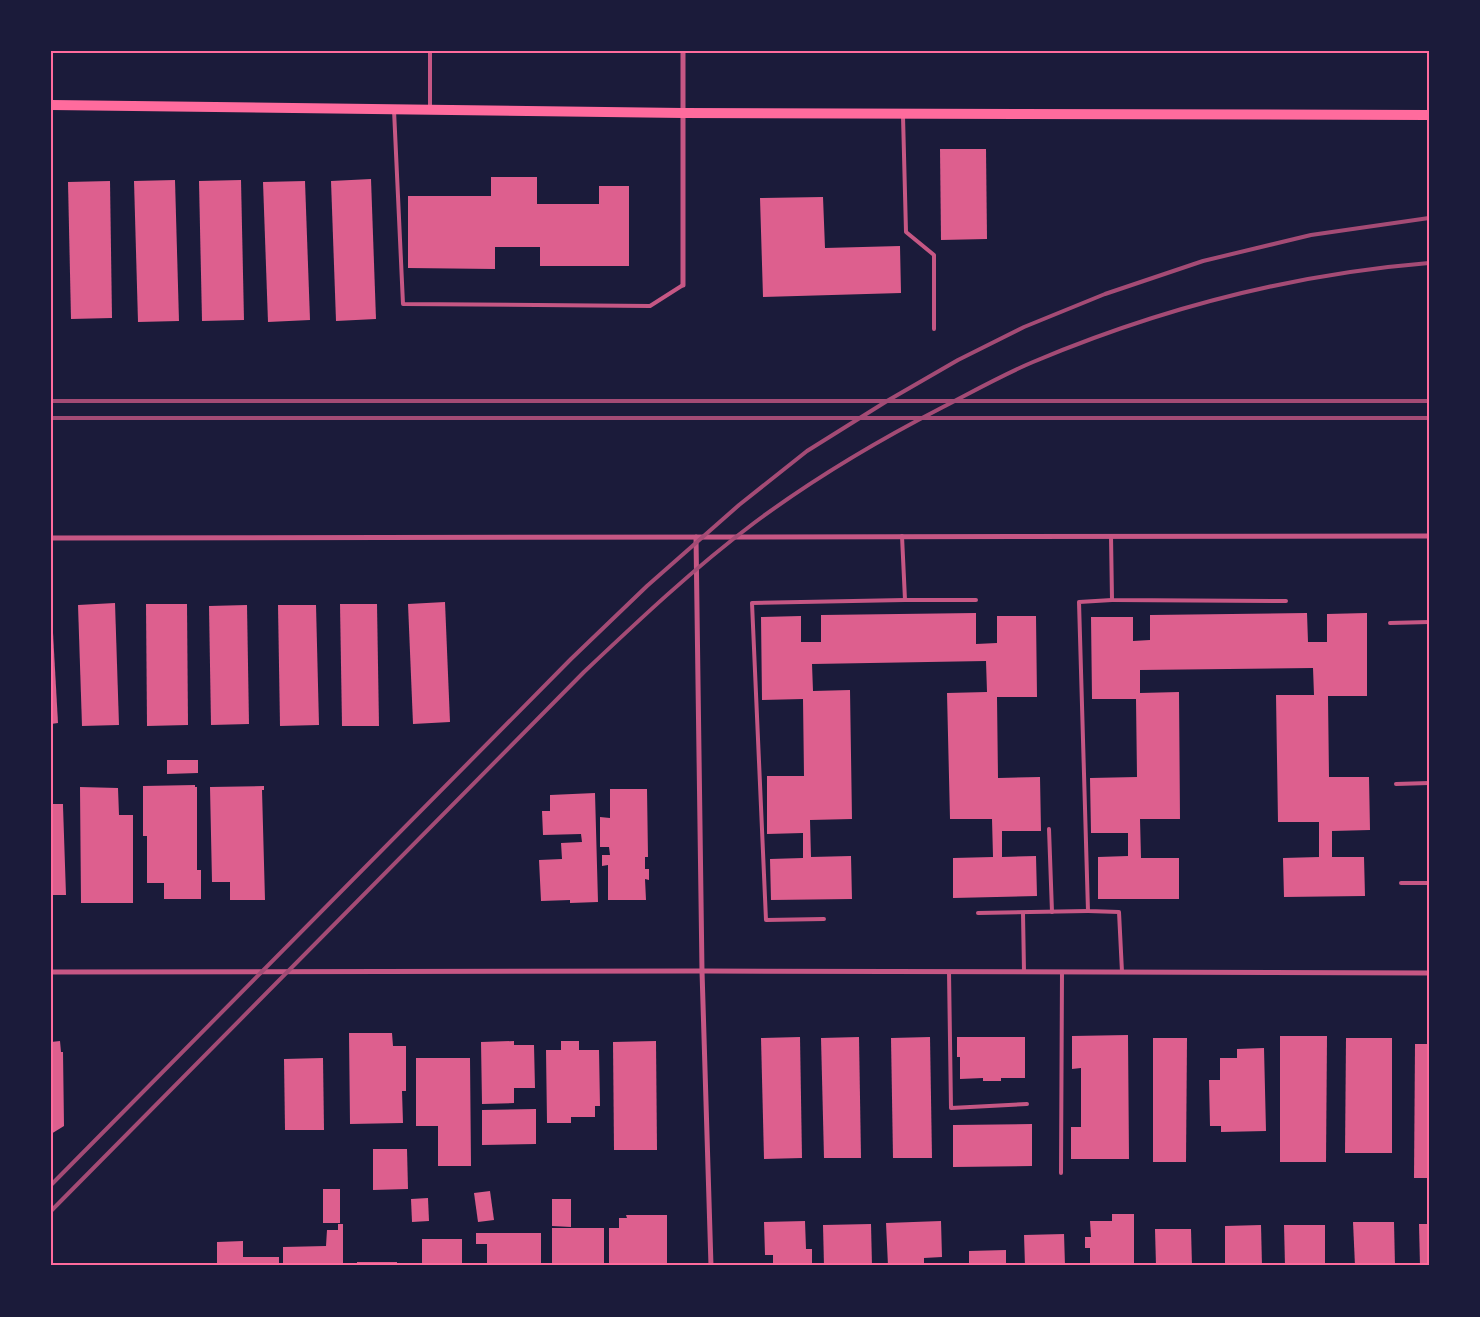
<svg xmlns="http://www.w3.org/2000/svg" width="1480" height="1317" font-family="'IBM Plex Sans',sans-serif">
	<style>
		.building { fill: #dd5f8e }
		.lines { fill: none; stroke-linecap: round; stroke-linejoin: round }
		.service { stroke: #c65784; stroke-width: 4 }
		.minor { stroke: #c65784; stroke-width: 5 }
		.secondary { stroke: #ff6b9d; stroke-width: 10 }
		.rail { stroke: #a44b75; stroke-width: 4 }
		.neatline { fill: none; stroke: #ff6b9d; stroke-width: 2 }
	</style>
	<rect width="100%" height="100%" fill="#1b1b3a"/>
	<g class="building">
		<path d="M940,149H986L987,239L941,240Z"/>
		<path d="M491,177H537V204H599V186H629V266H540V247H495V269L408,268V196H491Z"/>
		<path d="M371,179L376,319L336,321L331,181Z"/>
		<path d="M175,180L179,321L138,322L134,181Z"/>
		<path d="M241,180L244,320L202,321L199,181Z"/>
		<path d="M110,181L112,318L71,319L68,182Z"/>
		<path d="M305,181L310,320L268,322L263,182Z"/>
		<path d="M823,197L825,248L900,246L901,293L763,297L760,198Z"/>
		<path d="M445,602L450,722L413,724L408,604Z"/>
		<path d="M115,603L119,725L82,726L78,605Z"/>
		<path d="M146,604H187L188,725L147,726Z"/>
		<path d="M340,604H377L379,726H342Z"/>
		<path d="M247,605L249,724L211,725L209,606Z"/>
		<path d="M278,605H316L319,725L280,726Z"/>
		<path d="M976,613V644L997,643V616H1036L1037,697H997L998,778L1040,777L1041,831H1002V857L1036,856L1037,896L953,898V858L993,857L992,819H950L947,693L987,692L986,661L812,664L813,691L850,690L852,819L810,820L811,857L851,856L852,899L771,900L770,859L803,858V833L767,834V776H804L803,699L762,700L761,617L801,616V642H821V615Z"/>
		<path d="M1307,613L1308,642H1327V614L1367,613V696H1328L1329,777H1369L1370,830L1332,831V857H1364L1365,896L1284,897L1283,858L1319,857V822H1278L1276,695H1314L1313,668L1140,670V693L1179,692L1180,819H1140L1141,858H1179V899H1098V857L1128,856V833H1091L1090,778L1137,777L1136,699H1092L1091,617H1133V641L1150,640V615Z"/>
		<path d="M51,633H53L58,723L51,724Z"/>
		<path d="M167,760H198V773L167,774Z"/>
		<path d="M195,785V787H197V870H201V899H164V883H147V836H143V786Z"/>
		<path d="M264,786V790H262L265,900H230V882H212L210,787Z"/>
		<path d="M80,787L118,788L119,815H133V903H81Z"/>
		<path d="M610,789H647L648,857H645V869H649V880L645,879L646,900H608V865L602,866V855H610L609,847H600V817L610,818Z"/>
		<path d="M595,793L598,902L570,903V900L541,901L539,860L562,859L561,843L582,842L581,834L543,835L542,811H550V795Z"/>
		<path d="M51,804H63V806L66,895H51Z"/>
		<path d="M349,1033H392L393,1046H406V1091H402L403,1123L350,1124Z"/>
		<path d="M1128,1035L1129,1159H1071V1127H1081V1068L1072,1069V1036Z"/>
		<path d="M1280,1036H1327L1326,1162H1280Z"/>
		<path d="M800,1037L802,1158L764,1159L761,1038Z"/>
		<path d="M859,1037L861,1158H824L821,1038Z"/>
		<path d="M930,1037L932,1158H893L891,1038Z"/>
		<path d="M957,1037H1025V1078H1001V1081H983V1078L960,1079V1057H957Z"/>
		<path d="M1153,1038H1187L1186,1162H1153Z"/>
		<path d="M1346,1038H1392V1153H1345Z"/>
		<path d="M60,1041L61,1052H63L64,1126L51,1134V1042Z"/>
		<path d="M514,1041V1045H534L535,1088H514V1103L482,1104L481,1042Z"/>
		<path d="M561,1041H579V1050H599L600,1106H595V1117H571V1123H547L546,1050H561Z"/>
		<path d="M656,1041L657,1150H614L613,1042Z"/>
		<path d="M1415,1044H1429V1178H1414Z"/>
		<path d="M1264,1048L1266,1131L1221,1132V1126H1210L1209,1080H1220V1058H1237V1049Z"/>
		<path d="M323,1058L324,1130H285L284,1059Z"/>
		<path d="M416,1058H470L471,1166H438V1126H416Z"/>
		<path d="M536,1109V1144L482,1145V1110Z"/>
		<path d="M1032,1124V1166L953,1167V1125Z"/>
		<path d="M373,1149H407L408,1189L373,1190Z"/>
		<rect x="323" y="1189" width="17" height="34"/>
		<path d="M490,1191L494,1220L478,1222L474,1193Z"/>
		<path d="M428,1198L429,1221L412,1222L411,1199Z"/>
		<path d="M552,1199H571V1227L552,1226Z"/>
		<path d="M1112,1214H1134V1266H1090V1248H1085V1237H1091L1090,1221H1112Z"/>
		<path d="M626,1215H667V1266H609V1228H619V1218H627Z"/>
		<path d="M805,1221L806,1249H812V1266H773V1255H765L764,1222Z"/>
		<path d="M941,1221L942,1257L924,1258V1266H888L886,1223Z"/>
		<path d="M1353,1222H1394L1395,1266H1355Z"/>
		<path d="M338,1224H343V1266H283V1247L326,1246L327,1230H338Z"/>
		<path d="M871,1224L872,1266H824L823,1225Z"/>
		<path d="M1419,1224H1429V1266H1420Z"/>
		<path d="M1261,1225L1262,1266H1225V1226Z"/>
		<path d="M1284,1225H1325V1266H1285Z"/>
		<rect x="552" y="1228" width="52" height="38"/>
		<path d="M1155,1229H1191L1192,1266H1156Z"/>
		<path d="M476,1233H541V1266H487V1244H476Z"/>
		<path d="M1064,1234L1065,1266H1025L1024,1235Z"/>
		<rect x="422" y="1239" width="40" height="27"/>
		<path d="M243,1241V1257H279V1266H217V1242Z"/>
		<path d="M1006,1250V1266H969V1251Z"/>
		<rect x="357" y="1262" width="40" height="4"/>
	</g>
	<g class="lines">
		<g class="service">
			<path d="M430,51V110"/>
			<path d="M394,110L403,304L650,306L683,285"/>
			<path d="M903,116L906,232L934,255V329"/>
			<path d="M902,536L905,600"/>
			<path d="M1111,536L1112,600L1286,601"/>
			<path d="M1112,600L1079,602L1088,911L1119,912L1122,972"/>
			<path d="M1390,623L1429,622"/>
			<path d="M1396,784L1429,783"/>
			<path d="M1049,829L1052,912"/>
			<path d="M1401,883H1429"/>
			<path d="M978,913L1088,911"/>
			<path d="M1023,913L1024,972"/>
			<path d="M824,919L766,920L752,603L905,600H976"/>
			<path d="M949,972L951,1108L1027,1104"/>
			<path d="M1061,1173L1062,972"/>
		</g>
		<g class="minor">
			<path d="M683,51V285"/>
			<path d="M696,537L702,971L711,1266"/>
			<path d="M51,538L1429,536"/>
			<path d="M51,972L702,971L1429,973"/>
		</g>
		<path class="secondary" d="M51,105L683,113L1429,115"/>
		<g class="rail">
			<path d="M51,401H1429"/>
			<path d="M51,418H1429"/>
			<path d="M51,1185L571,659L647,586L739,505L807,451L887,401L958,360L1024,327L1105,294L1203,261L1311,235L1429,218"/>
			<path d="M51,1211L584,672C639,620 694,568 754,523C813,479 877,441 943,407C972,392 1002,375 1033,362C1159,309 1293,274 1429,263"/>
		</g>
	</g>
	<rect width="1480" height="1317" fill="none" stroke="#1b1b3a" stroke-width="105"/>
	<rect x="52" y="52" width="1376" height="1212" class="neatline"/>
</svg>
